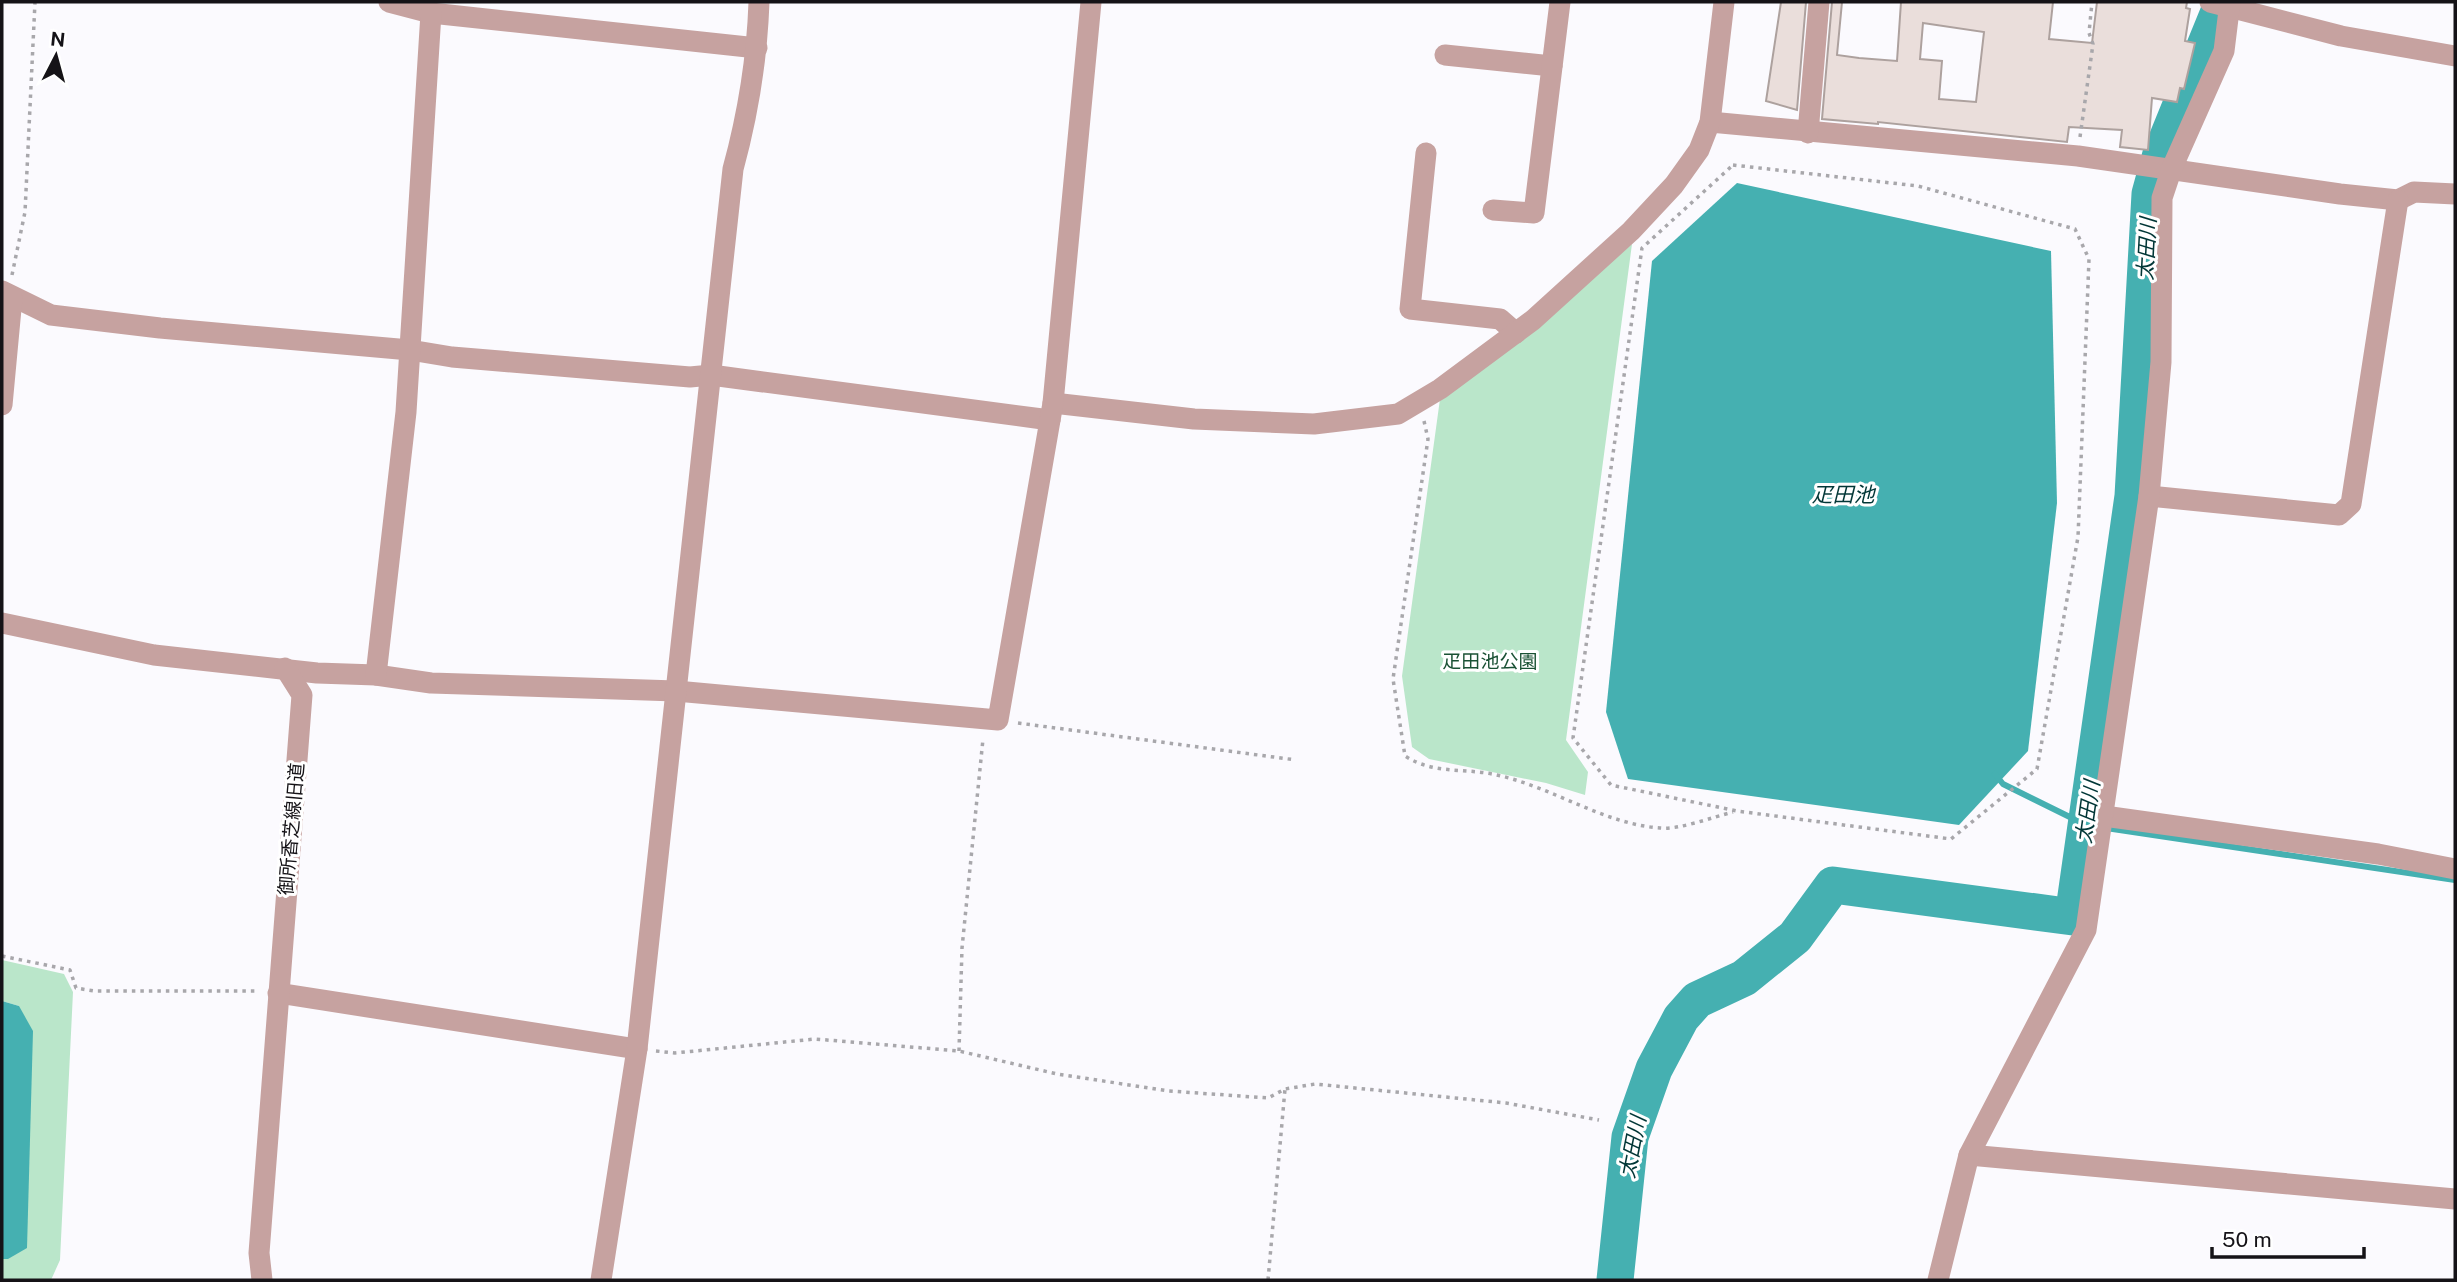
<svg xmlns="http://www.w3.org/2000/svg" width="2457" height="1282" font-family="'Public Sans','Noto Sans JP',sans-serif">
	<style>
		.green { fill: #bae6ca }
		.water { fill: #45b0b1 }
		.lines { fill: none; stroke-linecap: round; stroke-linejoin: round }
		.stream { stroke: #45b0b1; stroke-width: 6 }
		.river { stroke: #45b0b1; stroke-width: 37 }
		.building { fill: #eadedb; stroke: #ada19e; stroke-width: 2; fill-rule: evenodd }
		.path { stroke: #a8a7ab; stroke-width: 3.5; stroke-dasharray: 3.5 5; stroke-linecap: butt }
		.minor { stroke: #c6a2a0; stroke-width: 21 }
		.labels { text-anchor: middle; stroke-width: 6; stroke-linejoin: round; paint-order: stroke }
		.park-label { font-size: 19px; fill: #1a5134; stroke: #fff }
		.street-label { font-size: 19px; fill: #151317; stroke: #fff }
		.water-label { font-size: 21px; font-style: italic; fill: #013636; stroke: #fff }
	</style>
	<rect width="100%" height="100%" fill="#fbfafe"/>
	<g class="green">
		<path d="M1632,244L1566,740L1588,772L1585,795L1546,783L1429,759L1412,747L1402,676L1440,399Z"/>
		<path d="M2,960L64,974L73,992L60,1260L51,1280H2V1259H8L19,1006L2,1001Z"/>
	</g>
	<g class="water">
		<path d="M1737,183L2051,251L2057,503L2028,751L1959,825L1628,779L1606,712L1652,261Z"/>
		<path d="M2,1001L19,1006L33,1031L27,1248L8,1259H2Z"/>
	</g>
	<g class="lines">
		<path class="stream" d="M1995,774L2003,784L2086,825L2455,880"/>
		<path class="river" d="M1615,1280L1630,1137L1654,1069L1681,1018L1697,1000L1744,978L1795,937L1833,885L2073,917L2133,496L2150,194L2161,154L2223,2"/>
	</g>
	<g class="building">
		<path d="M1781,2H1806L1797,110L1766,101Z"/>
		<path d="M1832,2H1842L1837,55L1859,58L1897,61L1901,2H2053L2049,39L2092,43L2097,2H2187L2186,8L2190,9L2185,41L2195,43L2184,89L2180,88L2177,102L2152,98L2148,150L2120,147L2122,130L2069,127L2067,142L1878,122V124L1822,119ZM1923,23L1984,32L1976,102L1939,99L1942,61L1920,59Z"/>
	</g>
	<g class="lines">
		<g class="path">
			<path d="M2080,137L2093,44L2089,33L2092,2"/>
			<path d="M1733,165L1918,186L2075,229L2089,259L2078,537L2037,769L1951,839L1737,811L1611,785L1573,738L1642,248Z"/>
			<path d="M12,275L25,212L35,2"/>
			<path d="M1424,421L1428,439L1393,679L1405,756C1433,774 1461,768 1492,774C1550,785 1602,824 1660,828C1679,830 1713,817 1733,812"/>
			<path d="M1018,723L1296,760"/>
			<path d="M2,956L70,970L76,988L94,991H259"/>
			<path d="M656,1051L675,1053L815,1039L959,1051L1057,1074L1169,1091L1268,1098L1285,1089L1315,1084L1506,1103L1599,1120"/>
			<path d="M959,1051L962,948L983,739"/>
			<path d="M1268,1280L1285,1089"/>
		</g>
		<g class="minor">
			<path d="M389,2L431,13L757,48"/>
			<path d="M2210,2L2341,36L2455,56"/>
			<path d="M1445,55L1552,66"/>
			<path d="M1710,122L2078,156L2340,194L2398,200L2414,192L2455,194"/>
			<path d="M1808,133L1819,2"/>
			<path d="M1426,153L1410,309L1500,319L1516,333"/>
			<path d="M1493,210L1534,213L1560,2"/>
			<path d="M2,291L51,315L160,328L410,350L452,357L690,377L711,375L1050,420"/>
			<path d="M1053,403L1194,419L1314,424L1398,414L1440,389L1533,320L1631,231L1674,185L1699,150L1710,122L1724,2"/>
			<path d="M2,405L12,298"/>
			<path d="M2149,496L2339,515L2351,504L2398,200"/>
			<path d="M2,623L154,655L317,673L376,675L431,683L676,691L998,720L1053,403L1091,2"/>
			<path d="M376,675L406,412L431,13"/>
			<path d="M2104,816L2378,854L2455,869"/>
			<path d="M278,993L637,1049"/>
			<path d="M1969,1155L2455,1199"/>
			<path d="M262,1280L259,1253L302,695L285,668"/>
			<path d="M601,1280L637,1049L733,169C748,114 757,59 759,2"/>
			<path d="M1938,1280L1969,1155L2086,930L2149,496L2161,362L2162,198L2172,168L2224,51L2230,2"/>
		</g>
	</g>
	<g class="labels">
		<g class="park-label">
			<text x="1490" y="668">疋田池公園</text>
		</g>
		<g class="street-label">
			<text transform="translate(291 829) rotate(-85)" y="7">御所香芝線旧道</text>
		</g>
		<g class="water-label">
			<text transform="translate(2147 249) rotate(-87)" y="7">太田川</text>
			<text x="1843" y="502">疋田池</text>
			<text transform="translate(2088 812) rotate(-82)" y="7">太田川</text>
			<text transform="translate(1633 1147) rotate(-79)" y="7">太田川</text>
		</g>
	</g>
	<rect width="2457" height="1282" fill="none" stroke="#151317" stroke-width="7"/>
	<g transform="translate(56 56) rotate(6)" stroke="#ffffff" stroke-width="5" paint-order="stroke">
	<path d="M0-5L12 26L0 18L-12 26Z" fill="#151317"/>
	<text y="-10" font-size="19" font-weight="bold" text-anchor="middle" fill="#151317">N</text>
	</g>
	<path d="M2212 1247v10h152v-10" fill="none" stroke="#151317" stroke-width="3.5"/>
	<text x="2222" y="1247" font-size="21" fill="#151317" stroke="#ffffff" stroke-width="5" paint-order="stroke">50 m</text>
</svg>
